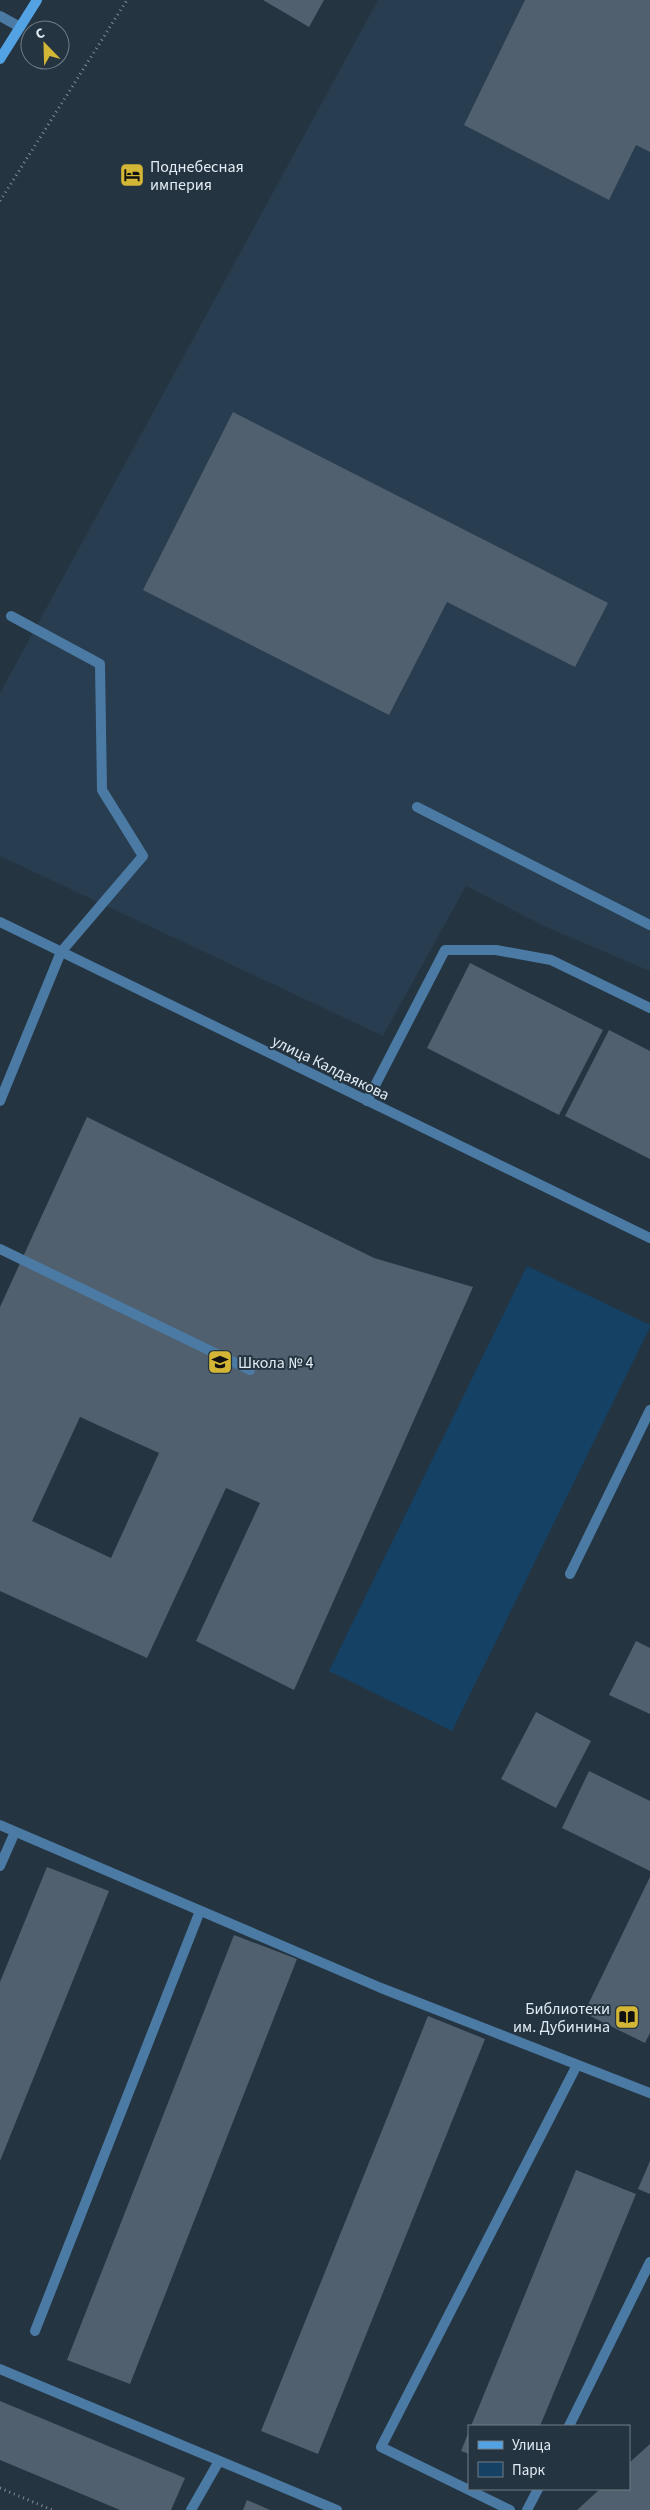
<svg xmlns="http://www.w3.org/2000/svg" width="650" height="2510" font-family="'Source Sans 3',sans-serif">
	<style>
		.built { fill: #283d4f }
		.green { fill: #154164 }
		.building { fill: #50606f; fill-rule: evenodd }
		.lines { fill: none; stroke-linecap: round; stroke-linejoin: round }
		.path { stroke: #818e98; stroke-width: 3; stroke-dasharray: 1 4; stroke-linecap: butt }
		.service { stroke: #4b7ba4; stroke-width: 10 }
		.minor { stroke: #4b7ba4; stroke-width: 10 }
		.tertiary { stroke: #4b7ba4; stroke-width: 10 }
		.secondary { stroke: #53a3e4; stroke-width: 10 }
		.labels { text-anchor: middle; stroke-width: 4; stroke-linejoin: round; paint-order: stroke }
		.poi-label { font-size: 16px; fill: #e1ebf3; stroke: #253441; text-anchor: start }
		.street-label { font-size: 16px; fill: #e1ebf3; stroke: #253441 }
	</style>
	<rect width="100%" height="100%" fill="#253441"/>
	<path class="built" d="M378,0H650V971L546,927L466,886L383,1036L0,856V693Z"/>
	<path class="green" d="M527,1266L650,1325V1327L452,1731L329,1671Z"/>
	<g class="building">
		<path d="M263,0H324L309,27Z"/>
		<path d="M525,0H650V152L636,145L609,200L464,125Z"/>
		<path d="M233,412L608,603L575,667L447,602L389,715L143,590Z"/>
		<path d="M470,963L603,1030L559,1115L427,1048Z"/>
		<path d="M609,1030L650,1051V1159L565,1116Z"/>
		<path d="M87,1117L374,1258L473,1287L294,1690L196,1641L260,1503L226,1488L147,1658L0,1591V1307ZM80,1417L159,1453L111,1558L32,1521Z"/>
		<path d="M636,1641L650,1648V1714L609,1695Z"/>
		<path d="M536,1712L591,1741L556,1808L501,1779Z"/>
		<path d="M589,1771L650,1801V1871L562,1828Z"/>
		<path d="M47,1867L109,1891L0,2161V1982Z"/>
		<path d="M650,1877V2033L645,2043L584,2013Z"/>
		<path d="M234,1935L297,1959L130,2384L67,2360Z"/>
		<path d="M428,2016L485,2039L318,2454L261,2431Z"/>
		<path d="M650,2161V2194L638,2189Z"/>
		<path d="M576,2170L636,2194L540,2426H471Z"/>
		<path d="M0,2401L185,2478L171,2510H120L0,2460Z"/>
		<path d="M469,2431V2454L461,2451Z"/>
		<path d="M650,2444V2510H577L600,2489H629V2463Z"/>
		<path d="M247,2500L270,2510H243Z"/>
	</g>
	<g class="lines">
		<g class="path">
			<path d="M0,201L127,0"/>
			<path d="M0,2488L52,2510"/>
		</g>
		<g class="service">
			<path d="M417,807L650,925"/>
			<path d="M0,1101L61,952L143,856L102,790L100,664L11,616"/>
			<path d="M367,1101L445,950H496L551,960L650,1008"/>
			<path d="M0,1249L250,1370"/>
			<path d="M570,1574L650,1410"/>
			<path d="M0,1825L381,1988L650,2093"/>
			<path d="M0,1866L15,1832"/>
			<path d="M35,2331L200,1911"/>
			<path d="M0,2369L337,2510"/>
			<path d="M569,2426L650,2262"/>
			<path d="M191,2510L219,2461"/>
			<path d="M510,2510L381,2447L577,2065"/>
			<path d="M527,2510L538,2489"/>
		</g>
		<path class="minor" d="M0,16L20,27"/>
		<path class="tertiary" d="M0,922L650,1238"/>
		<path class="secondary" d="M0,59L37,0"/>
	</g>
	<defs>
		<symbol id="hotel-square" viewBox="-11 -11 22 22"><rect x="-9" y="-9" width="18" height="18" rx="4" fill="#d3b635" stroke="#253441"/><path d="M-6-4.5h1.5V1H6V5H4.5V3h-9V5H-6ZM-4 0a1.8 1.8 0 1 1 3.6 0ZM.5 0V-2.5h3Q6-2.5 6 0Z" fill="#111"/></symbol>
		<symbol id="school-square" viewBox="-11 -11 22 22"><rect x="-9" y="-9" width="18" height="18" rx="4" fill="#d3b635" stroke="#253441"/><path d="M0-5L7-2L0 1L-7-2ZM-4 1L0 2.5L4 1V4Q0 6-4 4Z" fill="#111"/></symbol>
		<symbol id="library-square" viewBox="-11 -11 22 22"><rect x="-9" y="-9" width="18" height="18" rx="4" fill="#d3b635" stroke="#253441"/><path d="M-6-4Q-3-5.5-.7-3.5V5Q-3 3-6 4ZM6-4Q3-5.5 .7-3.5V5Q3 3 6 4Z" fill="#111"/></symbol>
	</defs>
	<g fill-rule="evenodd">
		<use href="#hotel-square" x="118" y="161" width="28" height="28"/>
		<use href="#school-square" x="206" y="1348" width="28" height="28"/>
		<use href="#library-square" x="613" y="2003" width="28" height="28"/>
	</g>
	<g class="labels">
		<g class="poi-label">
			<text x="150" y="172">Поднебесная<tspan x="150" dy="18">империя</tspan></text>
			<text x="238" y="1368">Школа № 4</text>
			<text x="610" y="2014" text-anchor="end">Библиотеки<tspan x="610" dy="18">им. Дубинина</tspan></text>
		</g>
		<g class="street-label">
			<text transform="translate(331 1067) rotate(26)" y="6">улица Калдаякова</text>
		</g>
	</g>
	<rect x="468" y="2425" width="162" height="65" fill="#253441" stroke="#707d88"/>
	<rect x="478" y="2441" width="25" height="8" fill="#53a3e4" stroke="#707d88"/>
	<text x="512" y="2450" font-size="15" fill="#e1ebf3">Улица</text>
	<rect x="478" y="2462" width="25" height="15" fill="#154164" stroke="#707d88"/>
	<text x="512" y="2475" font-size="15" fill="#e1ebf3">Парк</text>
	<g transform="translate(45 45) rotate(337)"><circle r="24" fill="#253441" stroke="#707d88"/>
	<path d="M0-4L9 19L0 12L-9 19Z" fill="#d3b635"/>
	<text y="-8" font-size="14" font-weight="bold" text-anchor="middle" fill="#e1ebf3">С</text>
	</g>
</svg>
